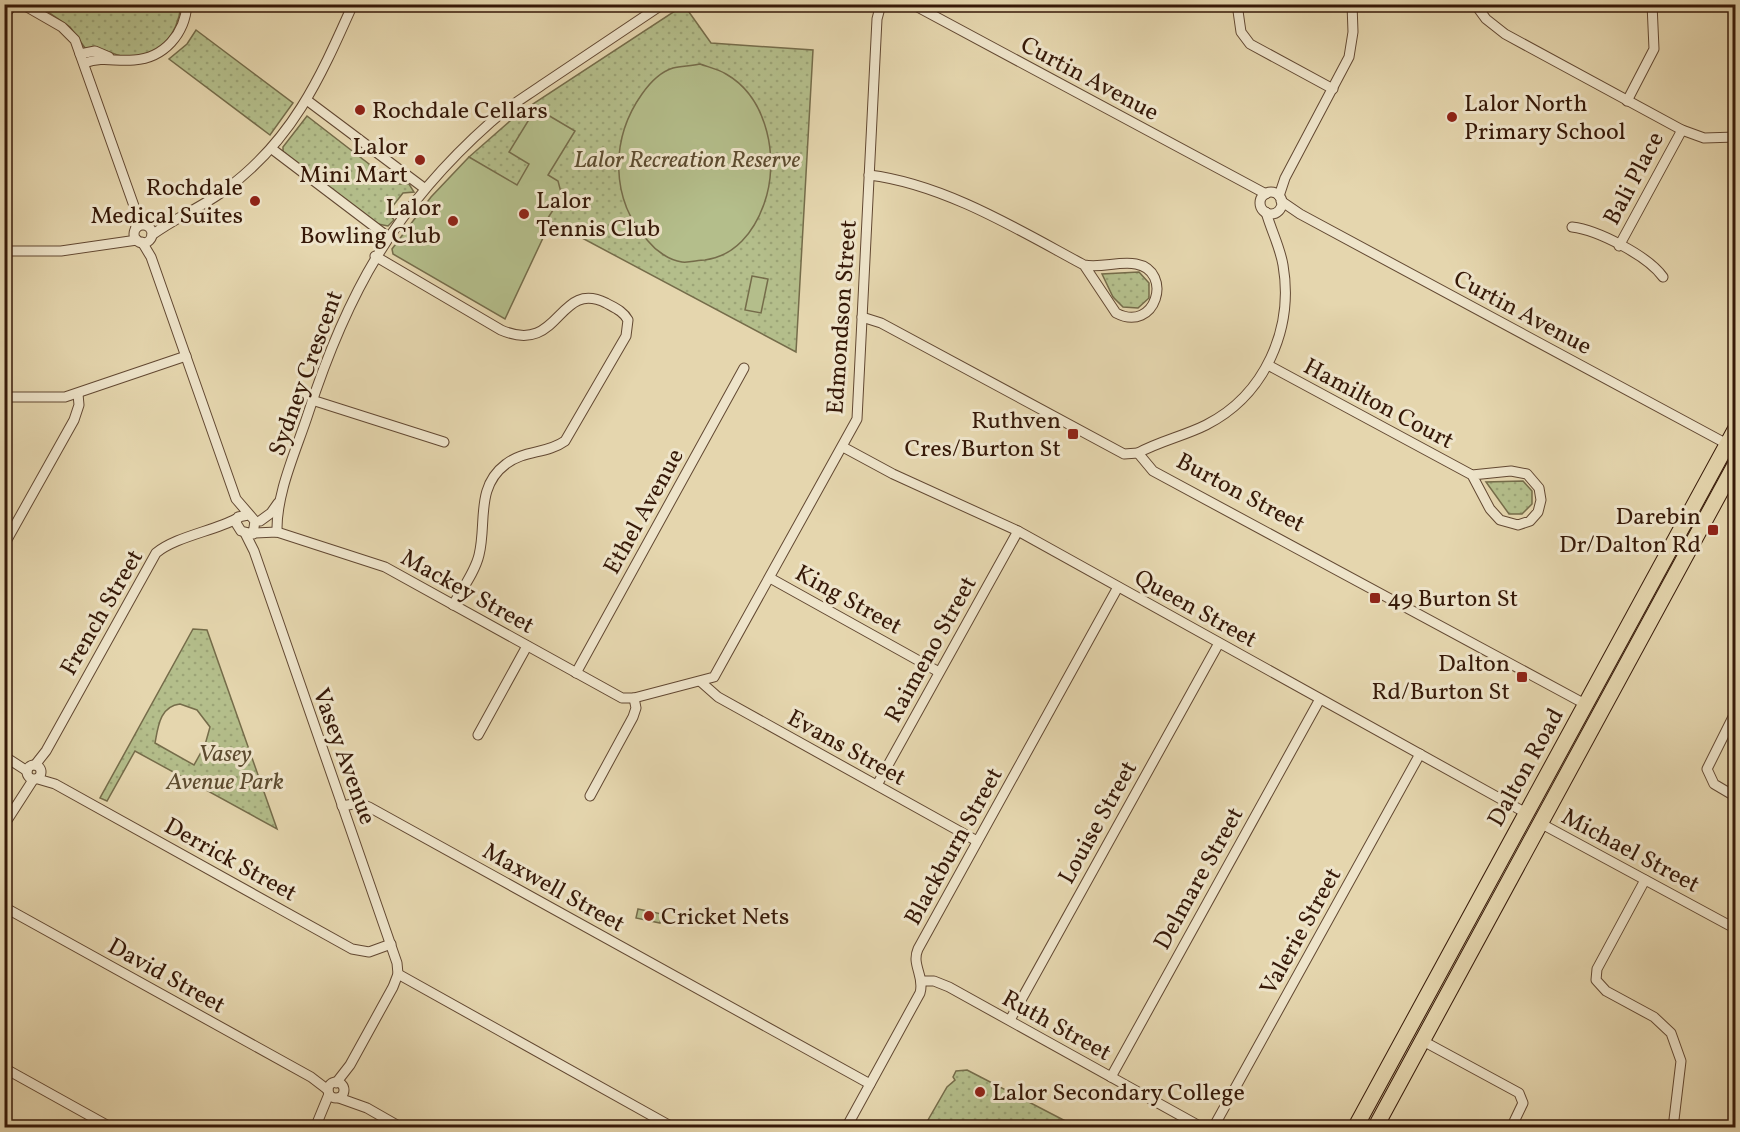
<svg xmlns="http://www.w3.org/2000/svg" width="1740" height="1132" font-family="Vollkorn,serif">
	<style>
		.green { fill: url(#green-dots); stroke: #756c4a; stroke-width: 1.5; fill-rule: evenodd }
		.pitch { fill: #b4be8b; stroke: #756c4a; stroke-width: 1.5 }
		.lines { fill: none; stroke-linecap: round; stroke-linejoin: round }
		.minor-casing { stroke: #624832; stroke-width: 11 }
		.tertiary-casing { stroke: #624832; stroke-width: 14 }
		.primary-casing { stroke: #361908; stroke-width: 17 }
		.minor { stroke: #eee4ca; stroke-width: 9 }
		.tertiary { stroke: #eee4ca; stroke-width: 12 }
		.primary { stroke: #e5d6ae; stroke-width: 15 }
		.poi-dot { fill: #8f2418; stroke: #eee4ca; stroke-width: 2 }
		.labels { text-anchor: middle; stroke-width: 6; stroke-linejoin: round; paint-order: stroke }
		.street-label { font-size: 24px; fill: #361908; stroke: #eee4ca }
		.poi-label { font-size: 24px; fill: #361908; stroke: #eee4ca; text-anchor: start }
		.park-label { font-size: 24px; font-style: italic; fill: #5c4b2f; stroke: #eee4ca }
	</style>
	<defs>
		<pattern id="green-dots" width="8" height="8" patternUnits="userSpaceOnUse" patternTransform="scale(1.5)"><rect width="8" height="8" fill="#b4be8b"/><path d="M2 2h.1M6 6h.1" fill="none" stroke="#9ba376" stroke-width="1.8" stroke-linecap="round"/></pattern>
	</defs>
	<rect width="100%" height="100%" fill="#e5d6ae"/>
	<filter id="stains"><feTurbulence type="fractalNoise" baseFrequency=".00333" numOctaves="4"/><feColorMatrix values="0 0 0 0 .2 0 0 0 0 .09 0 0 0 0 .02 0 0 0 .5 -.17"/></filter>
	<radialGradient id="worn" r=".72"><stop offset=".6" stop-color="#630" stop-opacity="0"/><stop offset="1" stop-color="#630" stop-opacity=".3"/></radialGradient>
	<g class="green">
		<path d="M38,5H181C178,33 159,62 126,57C118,56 111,52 103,50C97,48 91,49 85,48L70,27Z"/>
		<path d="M684,5L711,43L813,50L796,352L554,223L507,201L469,157L519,113Z"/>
		<path d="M196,30L293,103L270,135L169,59L187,44Z"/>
		<path d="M307,116L395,184H409L414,192L403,193L388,212L394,220L388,226L378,224L283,153V147Z"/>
		<path d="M1139,272L1149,283V298L1138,308L1123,307L1113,297L1102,274Z"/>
		<path d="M1523,481L1532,491V504L1522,514H1509L1486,482Z"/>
		<path d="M193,629L207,630L277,829L135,751L107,801L100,798ZM180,704L197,710L210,727L205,745L194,765L155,743C158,727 160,706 180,704Z"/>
		<path d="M967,1070L1077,1127H924L947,1087L955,1080L953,1077L956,1071Z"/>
	</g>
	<g class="pitch">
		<path d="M700,64C708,67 718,69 726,74C768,98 780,160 764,204C754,232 735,256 705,260C698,260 689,263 682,262C669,260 656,251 648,241C610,200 610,139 642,94C649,84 660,72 673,68C681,66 691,66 700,64Z"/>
		<path d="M536,108L575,131L548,175L558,181L562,196L546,221L550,223L505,319L393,254L392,249L431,197L469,157L517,185L529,164L509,152Z"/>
		<path d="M752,276L768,279L761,313L745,310Z"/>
		<path d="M638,909L662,914L660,923L636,918Z"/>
	</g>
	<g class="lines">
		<defs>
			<g id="minor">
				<path d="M22,4L62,27L75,40L134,206L136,228"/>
				<path d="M912,4L1266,194"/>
				<path d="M1237,4L1241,32L1250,44L1333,89"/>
				<path d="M1475,4L1486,19L1505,34L1682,130L1704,138L1736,137"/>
				<path d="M80,54L95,51L109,57"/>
				<path d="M84,63C105,56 114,62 134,60C164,58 185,34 187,4"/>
				<path d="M308,101L424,188"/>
				<path d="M1627,101L1654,49L1652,4"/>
				<path d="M272,149L388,237"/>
				<path d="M869,175C944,184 1019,230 1084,265C1102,268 1119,261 1136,264C1174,271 1156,334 1116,313L1084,265"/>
				<circle cx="1271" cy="203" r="11"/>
				<path d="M1279,196L1285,178L1349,57L1353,32L1352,4"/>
				<path d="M1281,201L1300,214L1727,444"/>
				<circle cx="143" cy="234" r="9"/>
				<path d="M1572,227C1598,230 1648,256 1663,277"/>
				<path d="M152,235C175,218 202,207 225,190C293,140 320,78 353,4"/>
				<path d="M142,242L151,257L236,499L255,521L253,534L241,531L236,523L238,517L248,515"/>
				<path d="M1619,246L1682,130"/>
				<path d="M4,251H61L137,240"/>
				<path d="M375,256L501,330C561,356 557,279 606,303C615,308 623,311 628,320L626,336L565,441C547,454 524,450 506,464C475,487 487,523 479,555C475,572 462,589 453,605"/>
				<path d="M862,317L881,323L1124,454L1138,453L1153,471L1585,704"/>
				<path d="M1268,365L1472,475L1511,471L1527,474L1539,488L1541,500L1538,512L1530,521L1518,525L1500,520L1490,509L1472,475"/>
				<path d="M4,397H65L186,356"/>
				<path d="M312,400L444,442"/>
				<path d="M843,447L893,474L1018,531L1526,813"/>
				<path d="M1138,453C1160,441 1184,436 1206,425C1265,395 1294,329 1283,265C1280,247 1271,230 1266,212"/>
				<path d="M260,521L271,513L278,503"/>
				<path d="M277,532C276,493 296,451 308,414C347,293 395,207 491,122C506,108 525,97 542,85C582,58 623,31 663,4"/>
				<path d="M245,533L254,551L397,963L398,974L393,987L350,1065L336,1083"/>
				<path d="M255,533L277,532L385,567L622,698H634L714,677L857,419L877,19L881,4"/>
				<path d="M4,545L74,420L79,405L78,394"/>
				<path d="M770,578L939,672"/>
				<path d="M576,673L744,368"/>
				<path d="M701,682L718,697L977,841"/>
				<path d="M1736,711L1707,769L1714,784L1736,797"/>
				<path d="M478,735L527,646"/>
				<path d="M4,756L27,771"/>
				<circle cx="34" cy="772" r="7"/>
				<path d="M35,765L46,751L156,553C175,537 213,531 236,519"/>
				<path d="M38,779L55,784L352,949L369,952L391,944"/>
				<path d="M877,785L1018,531"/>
				<path d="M590,796L633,717L636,708L634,698"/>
				<path d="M342,806L359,803L369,807L870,1084"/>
				<path d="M1540,823L1736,929"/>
				<path d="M4,825L33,780"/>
				<path d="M1645,880L1597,969L1596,980L1606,991L1654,1017L1671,1033L1681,1061L1673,1128"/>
				<path d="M4,907L311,1077L328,1090"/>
				<path d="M398,974L674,1128"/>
				<path d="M922,981H934L949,987L1203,1128"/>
				<path d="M1010,1020L1219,643"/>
				<path d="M1423,1041L1519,1093L1523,1103L1511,1128"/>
				<path d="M4,1068L112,1128"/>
				<path d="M1111,1077L1320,699"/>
				<circle cx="336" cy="1090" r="8"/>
				<path d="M339,1098L367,1108L402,1128"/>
				<path d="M315,1128L329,1094"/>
				<path d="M846,1128L920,993C925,976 911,965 918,949L1118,587"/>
				<path d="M1213,1128L1420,754"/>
			</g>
			<path id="tertiary" d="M4,13L11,5"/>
			<g id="primary">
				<path d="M1355,1128L1736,428"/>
				<path d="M1375,1128L1736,463"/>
			</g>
		</defs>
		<use href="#minor" class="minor-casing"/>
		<use href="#tertiary" class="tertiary-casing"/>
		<use href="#primary" class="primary-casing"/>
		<use href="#minor" class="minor"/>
		<use href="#tertiary" class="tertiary"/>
		<use href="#primary" class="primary"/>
	</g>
	<g class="poi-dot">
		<circle cx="360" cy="110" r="6"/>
		<circle cx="1452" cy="117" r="6"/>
		<circle cx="420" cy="160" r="6"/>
		<circle cx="255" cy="201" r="6"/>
		<circle cx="524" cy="214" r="6"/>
		<circle cx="453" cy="221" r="6"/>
		<rect x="1067" y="428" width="12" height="12" rx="3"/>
		<rect x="1707" y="524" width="12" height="12" rx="3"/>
		<rect x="1369" y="592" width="12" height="12" rx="3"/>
		<rect x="1516" y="671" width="12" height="12" rx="3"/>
		<circle cx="649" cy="916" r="6"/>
		<circle cx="980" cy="1092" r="6"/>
	</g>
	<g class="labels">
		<g class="street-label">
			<text transform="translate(1090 78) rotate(28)" y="8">Curtin Avenue</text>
			<text transform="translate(1633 178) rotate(-62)" y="8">Bali Place</text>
			<text transform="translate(1523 312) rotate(28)" y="8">Curtin Avenue</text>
			<text transform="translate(841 317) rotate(-86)" y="8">Edmondson Street</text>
			<text transform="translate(305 373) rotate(-70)" y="8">Sydney Crescent</text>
			<text transform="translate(1379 403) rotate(28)" y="8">Hamilton Court</text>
			<text transform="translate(1241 492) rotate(28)" y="8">Burton Street</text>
			<text transform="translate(643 511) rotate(-61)" y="8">Ethel Avenue</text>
			<text transform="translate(468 591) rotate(29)" y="8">Mackey Street</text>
			<text transform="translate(849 599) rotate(29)" y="8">King Street</text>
			<text transform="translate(1196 608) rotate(29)" y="8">Queen Street</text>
			<text transform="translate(101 612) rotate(-60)" y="8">French Street</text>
			<text transform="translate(930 649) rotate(-61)" y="8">Raimeno Street</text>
			<text transform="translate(847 747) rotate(29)" y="8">Evans Street</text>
			<text transform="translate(345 756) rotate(70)" y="8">Vasey Avenue</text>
			<text transform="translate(1525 767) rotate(-61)" y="8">Dalton Road</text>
			<text transform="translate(1097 822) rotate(-61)" y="8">Louise Street</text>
			<text transform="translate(953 846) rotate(-61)" y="8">Blackburn Street</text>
			<text transform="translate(1631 850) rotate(28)" y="8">Michael Street</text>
			<text transform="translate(231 859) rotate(29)" y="8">Derrick Street</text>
			<text transform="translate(1198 878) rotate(-61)" y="8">Delmare Street</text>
			<text transform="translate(554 887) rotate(29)" y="8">Maxwell Street</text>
			<text transform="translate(1300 931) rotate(-61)" y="8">Valerie Street</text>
			<text transform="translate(167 975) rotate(29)" y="8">David Street</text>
			<text transform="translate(1057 1025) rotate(29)" y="8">Ruth Street</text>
		</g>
		<g class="poi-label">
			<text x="1464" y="111">Lalor North<tspan x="1464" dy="28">Primary School</tspan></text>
			<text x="372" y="118">Rochdale Cellars</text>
			<text x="408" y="154" text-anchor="end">Lalor<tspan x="408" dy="28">Mini Mart</tspan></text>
			<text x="243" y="195" text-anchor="end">Rochdale<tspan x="243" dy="28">Medical Suites</tspan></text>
			<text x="536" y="208">Lalor<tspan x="536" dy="28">Tennis Club</tspan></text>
			<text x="441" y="215" text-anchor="end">Lalor<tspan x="441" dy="28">Bowling Club</tspan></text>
			<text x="1061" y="428" text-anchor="end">Ruthven<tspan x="1061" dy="28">Cres/Burton St</tspan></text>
			<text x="1701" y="524" text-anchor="end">Darebin<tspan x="1701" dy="28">Dr/Dalton Rd</tspan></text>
			<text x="1387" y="606">49 Burton St</text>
			<text x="1510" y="671" text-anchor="end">Dalton<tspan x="1510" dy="28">Rd/Burton St</tspan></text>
			<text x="661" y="924">Cricket Nets</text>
			<text x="992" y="1100">Lalor Secondary College</text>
		</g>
		<g class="park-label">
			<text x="687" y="167">Lalor Recreation Reserve</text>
			<text x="225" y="761">Vasey<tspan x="225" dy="28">Avenue Park</tspan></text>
		</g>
	</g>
	<rect width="1740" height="1132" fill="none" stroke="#e5d6ae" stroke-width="24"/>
	<rect x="6" y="6" width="1728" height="1120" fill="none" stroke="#361908" stroke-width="3"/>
	<rect x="12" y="12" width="1716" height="1108" fill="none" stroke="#361908" stroke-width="1.5"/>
	<rect width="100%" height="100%" filter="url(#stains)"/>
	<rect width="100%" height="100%" fill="url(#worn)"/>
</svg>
